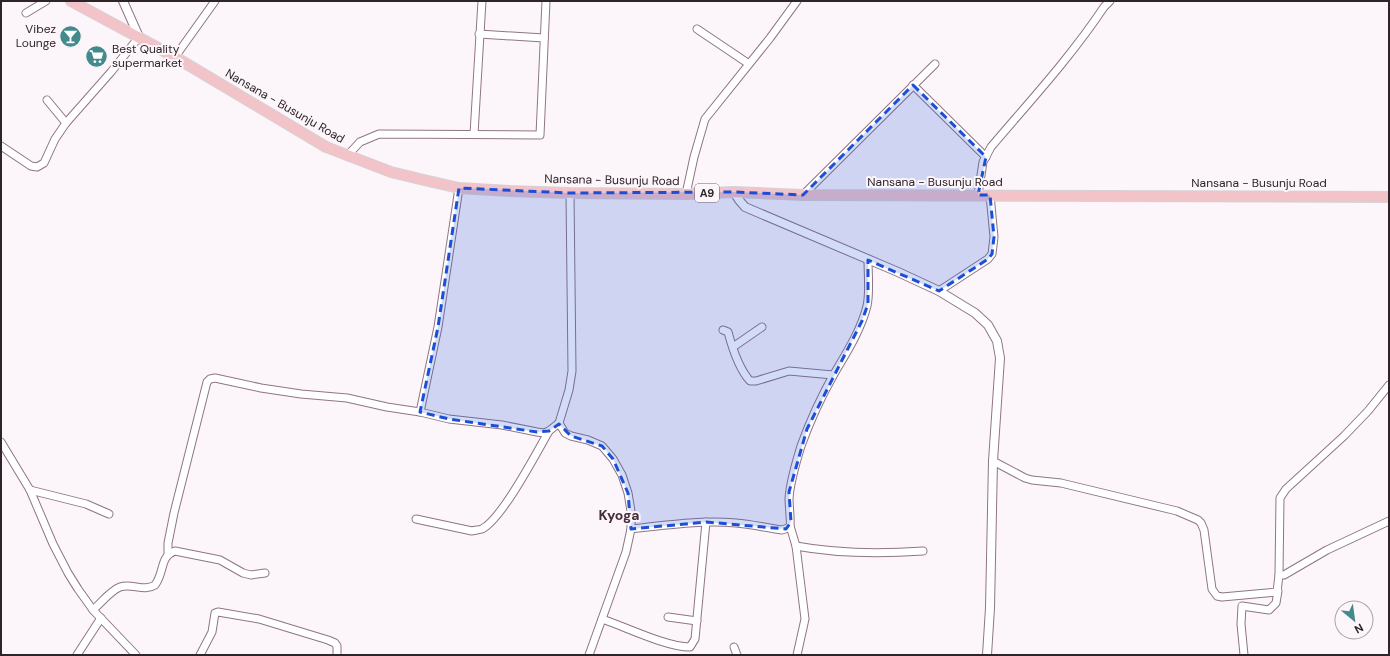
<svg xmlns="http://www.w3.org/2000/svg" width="1390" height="656" font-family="'DM Sans',sans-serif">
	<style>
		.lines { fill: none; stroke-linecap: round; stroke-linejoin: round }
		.minor-casing { stroke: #8f7584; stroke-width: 9 }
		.tertiary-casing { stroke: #8f7584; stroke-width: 10 }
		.primary-casing { stroke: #d5d3d4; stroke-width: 12 }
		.minor { stroke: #fff; stroke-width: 7 }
		.tertiary { stroke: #fff; stroke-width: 8 }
		.primary { stroke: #f2c3c8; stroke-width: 10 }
		.marked { fill: #1d4ed8; fill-opacity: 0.2; stroke: #1d4ed8; stroke-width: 3; stroke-dasharray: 8 5; stroke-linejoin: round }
		.labels { text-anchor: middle; stroke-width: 4; stroke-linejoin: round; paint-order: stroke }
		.shield { fill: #fcf6fa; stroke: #6c6368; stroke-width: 1 }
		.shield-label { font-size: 11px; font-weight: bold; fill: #2e242a }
		.poi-label { font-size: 12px; fill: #2e242a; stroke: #fcf6fa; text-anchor: end }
		.street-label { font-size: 12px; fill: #2e242a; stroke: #fcf6fa }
		.quarter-label { font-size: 14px; font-weight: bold; fill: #452e3c; stroke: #fcf6fa }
	</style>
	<rect width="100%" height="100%" fill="#fcf6fa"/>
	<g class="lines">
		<defs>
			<g id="minor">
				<path d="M26,13L46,1"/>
				<path d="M697,29L749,64"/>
				<path d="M479,34L544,38"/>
				<path d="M175,57L215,1"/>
				<path d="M913,85L986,157"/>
				<path d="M47,100L66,123"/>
				<path d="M474,134L482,1"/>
				<path d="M1,146L31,166L37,167L44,163L55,139L66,123L111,72L139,37"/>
				<path d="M347,156L360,142L379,134L540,135L546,1"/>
				<path d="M570,193L572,371L569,390L559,423L565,433L571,436L588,440L602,446L613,459L622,475L628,493L631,511V529L626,552L589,655"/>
				<path d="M686,194L694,157L705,119L770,38L797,1"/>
				<path d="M803,195L935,64"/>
				<path d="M978,195L983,162L991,147C1030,101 1070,58 1104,7L1110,1"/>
				<path d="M939,291L988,259L992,254L994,237L990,195"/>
				<path d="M723,330L728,332C732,347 740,370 750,381H756L789,371L833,375"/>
				<path d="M733,347L762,327"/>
				<path d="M420,412L438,327L459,188"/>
				<path d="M1,442L30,490L53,544L68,573L78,589L93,610L136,655"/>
				<path d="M993,461L1025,478L1032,480L1061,483L1177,511L1198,520L1201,523L1204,530L1212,589L1217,596L1222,597L1277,592L1279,575H1284L1327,550L1389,521"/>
				<path d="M30,490L86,504L109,514"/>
				<path d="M416,519L472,531C475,530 479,530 482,529C502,519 537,452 549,431"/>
				<path d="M790,526L796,546L805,619L797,655"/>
				<path d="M631,529C666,525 701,520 736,523C751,524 766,528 782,530C784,529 788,529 790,526C791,524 789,504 789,499C790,481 796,463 801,446C810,421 821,397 834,374C847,352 861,330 867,306C870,293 868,274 868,260"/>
				<path d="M796,546C839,554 880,554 923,551"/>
				<path d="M168,553V543L174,513L207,382L210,379L215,378L261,388L301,394L347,398L387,407L420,412L449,419L502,425L537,432L544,433L549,431L559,423"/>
				<path d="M1279,575L1280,498L1286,489L1344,436L1368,411L1389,385"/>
				<path d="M93,610C101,603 110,591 120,587C132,583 144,592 155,585C165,572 159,557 175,551L220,560L243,573L251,575L265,573"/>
				<path d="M668,617L697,621"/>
				<path d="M602,619C626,627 666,647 690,647L695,639L706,522"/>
				<path d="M734,647L737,655"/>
				<path d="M77,655L101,618"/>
				<path d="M200,655L212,632L215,613L218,612L259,619L328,640L335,643L337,646V655"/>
				<path d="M1244,655L1241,624L1242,606L1269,610L1276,603L1278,591"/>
			</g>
			<g id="tertiary">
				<path d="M123,1L139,37"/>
				<path d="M734,192L739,200L745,207L898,272L939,291L975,313L988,325L997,341L1000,358L993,461L990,608L987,655"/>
			</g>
			<path id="primary" d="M71,1L175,57L326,147L391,172L424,180L459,188L510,191L570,193L686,194L734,192L803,195L1389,197"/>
		</defs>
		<use href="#minor" class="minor-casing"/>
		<use href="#tertiary" class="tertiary-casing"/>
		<use href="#primary" class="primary-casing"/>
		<use href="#minor" class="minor"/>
		<use href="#tertiary" class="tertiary"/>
		<use href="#primary" class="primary"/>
	</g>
	<path class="marked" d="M913,85L986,157L978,195H990L994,237L992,254L988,259L939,291L868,260V304L862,321L807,429L789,492L791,522L786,529L706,522L631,529L628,493L613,459L602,446L571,436L559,424L549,431L537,432L449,419L420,412L438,327L459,188L570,193L734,192L803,195Z"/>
	<defs>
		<symbol id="bar-disc" viewBox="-11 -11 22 22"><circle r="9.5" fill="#428a8c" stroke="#fcf6fa"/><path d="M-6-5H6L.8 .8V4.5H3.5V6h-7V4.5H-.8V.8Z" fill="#fff"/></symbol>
		<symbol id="supermarket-disc" viewBox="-11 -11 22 22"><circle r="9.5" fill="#428a8c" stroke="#fcf6fa"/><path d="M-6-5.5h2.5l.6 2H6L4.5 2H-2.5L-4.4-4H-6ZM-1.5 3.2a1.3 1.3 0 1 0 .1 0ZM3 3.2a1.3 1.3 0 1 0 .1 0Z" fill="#fff"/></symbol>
	</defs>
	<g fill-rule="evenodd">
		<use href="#bar-disc" x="58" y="24" width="25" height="25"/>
		<use href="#supermarket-disc" x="84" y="44" width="25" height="25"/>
	</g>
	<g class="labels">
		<rect class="shield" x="695" y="184" width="24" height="18" rx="3"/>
		<g class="shield-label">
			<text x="707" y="197">A9</text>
		</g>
		<g class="poi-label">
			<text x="56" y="33">Vibez<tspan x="56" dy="14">Lounge</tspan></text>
			<text x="112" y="53" text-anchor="start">Best Quality<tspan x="112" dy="14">supermarket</tspan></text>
		</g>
		<g class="street-label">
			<text transform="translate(285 106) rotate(30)" y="4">Nansana - Busunju Road</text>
			<text transform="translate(612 180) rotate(1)" y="4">Nansana - Busunju Road</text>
			<text x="935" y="186">Nansana - Busunju Road</text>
			<text x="1259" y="187">Nansana - Busunju Road</text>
		</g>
		<g class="quarter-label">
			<text x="619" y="520">Kyoga</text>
		</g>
	</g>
	<rect width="1390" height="656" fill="none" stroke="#2e242a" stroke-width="4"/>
	<g transform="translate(1354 620) rotate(151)"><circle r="19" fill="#fcf6fa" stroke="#aaa2a7"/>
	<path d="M0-3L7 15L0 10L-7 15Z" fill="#428a8c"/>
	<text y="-6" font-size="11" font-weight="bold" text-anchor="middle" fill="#2e242a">N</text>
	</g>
</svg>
